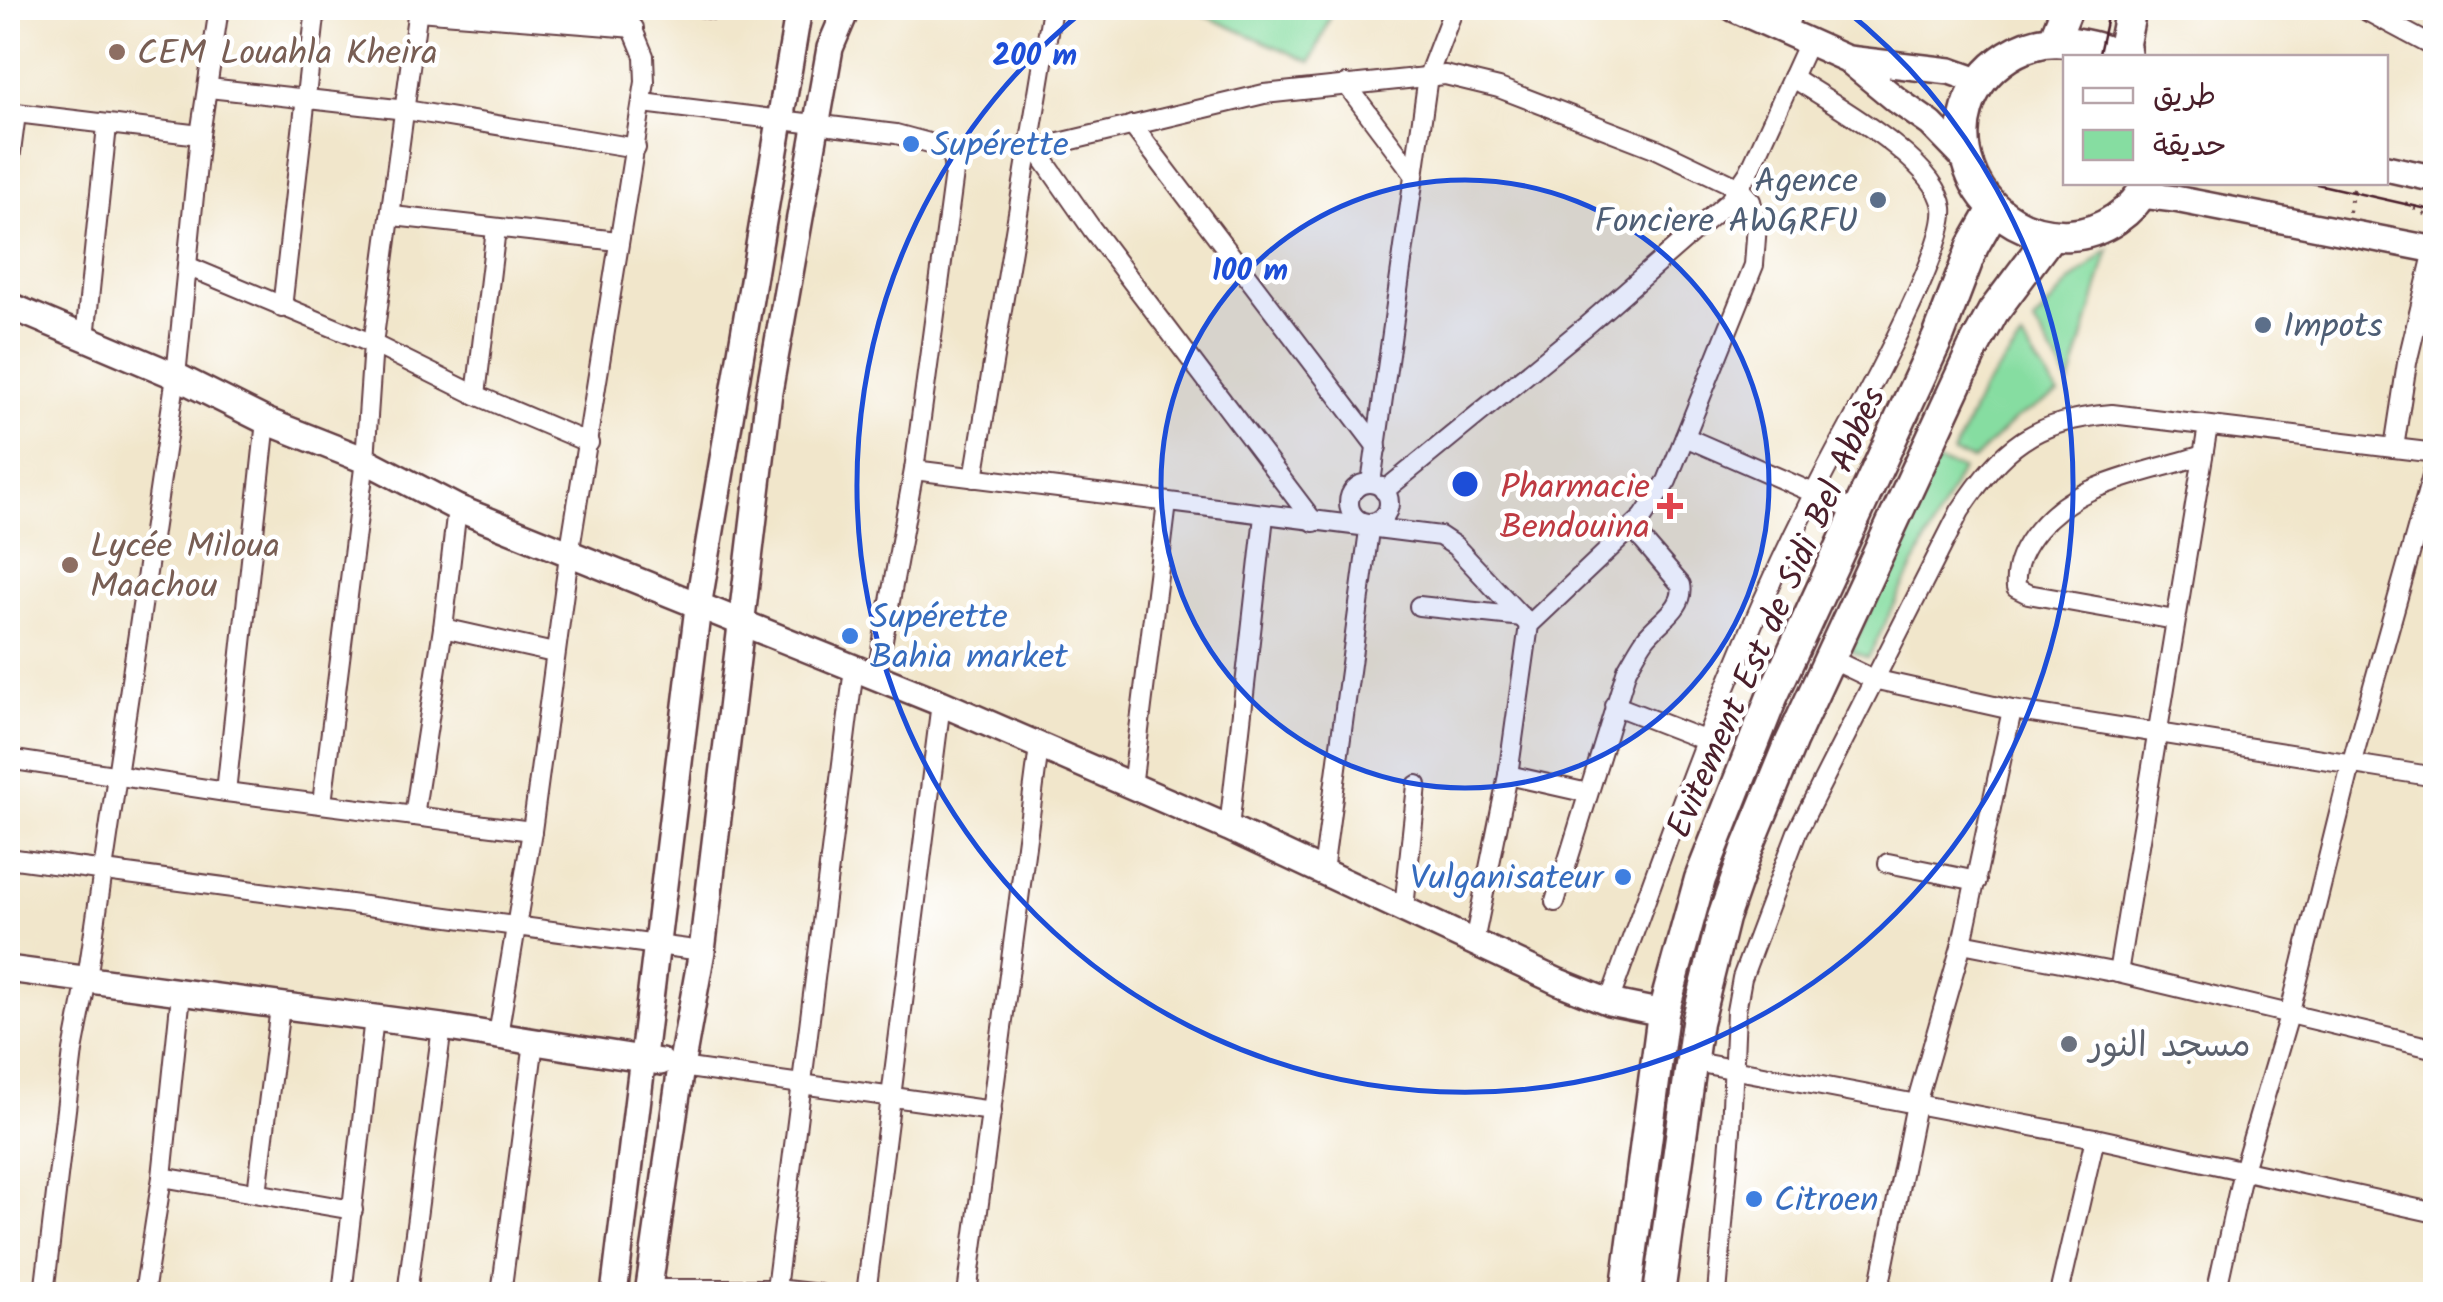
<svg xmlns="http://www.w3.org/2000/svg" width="2443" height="1302" font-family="Kalam,'Playpen Sans Arabic',sans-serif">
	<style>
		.green { fill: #86dda1; stroke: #687e66; stroke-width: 2.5 }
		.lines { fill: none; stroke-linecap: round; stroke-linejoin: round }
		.street-casing { stroke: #633d43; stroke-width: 22 }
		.secondary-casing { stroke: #633d43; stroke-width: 30 }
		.highway-casing { stroke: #633d43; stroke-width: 35 }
		.path { stroke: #633d43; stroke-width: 4; stroke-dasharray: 2.5 8; stroke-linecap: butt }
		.street { stroke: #fff; stroke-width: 18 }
		.secondary { stroke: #fff; stroke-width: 25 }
		.highway { stroke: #fff; stroke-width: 30 }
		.tram { stroke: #4a1f2b; stroke-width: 2.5 }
		.ring { fill: none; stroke: #1d4ed8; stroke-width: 5 }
		.education-dot { fill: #8d6e63; stroke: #fff; stroke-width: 4 }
		.shop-dot { fill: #3f7fe0; stroke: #fff; stroke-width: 4 }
		.service-dot { fill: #5c6f8a; stroke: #fff; stroke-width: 4 }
		.health-dot { fill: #e0444e; stroke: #fff; stroke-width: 4 }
		.worship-dot { fill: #6b7280; stroke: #fff; stroke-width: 4 }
		.labels { text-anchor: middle; stroke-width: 9; stroke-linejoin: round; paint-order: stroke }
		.education-label { font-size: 35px; fill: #785e54; stroke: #fff; text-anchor: start }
		.shop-label { font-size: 35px; fill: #366cbe; stroke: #fff; text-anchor: start }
		.service-label { font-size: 35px; fill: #4e5e75; stroke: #fff; text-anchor: end }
		.health-label { font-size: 35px; fill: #be3a42; stroke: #fff; text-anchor: end }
		.street-label { font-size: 35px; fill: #4a1f2b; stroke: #fff }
		.worship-label { font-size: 35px; fill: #5b616d; stroke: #fff; text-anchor: start }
		.centre { fill: #1d4ed8; stroke: #fff; stroke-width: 5 }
		.ring-label { font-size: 30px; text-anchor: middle; font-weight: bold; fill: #1d4ed8; stroke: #fff; stroke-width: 9; stroke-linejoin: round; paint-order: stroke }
	</style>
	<rect width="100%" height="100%" fill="#fff"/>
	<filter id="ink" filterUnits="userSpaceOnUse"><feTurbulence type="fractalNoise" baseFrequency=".01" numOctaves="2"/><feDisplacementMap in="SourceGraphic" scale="20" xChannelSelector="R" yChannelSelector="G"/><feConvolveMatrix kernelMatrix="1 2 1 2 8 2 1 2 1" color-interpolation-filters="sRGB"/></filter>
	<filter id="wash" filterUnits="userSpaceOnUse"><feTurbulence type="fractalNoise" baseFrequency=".0048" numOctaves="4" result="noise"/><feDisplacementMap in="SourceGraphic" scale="40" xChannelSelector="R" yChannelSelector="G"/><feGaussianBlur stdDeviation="2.25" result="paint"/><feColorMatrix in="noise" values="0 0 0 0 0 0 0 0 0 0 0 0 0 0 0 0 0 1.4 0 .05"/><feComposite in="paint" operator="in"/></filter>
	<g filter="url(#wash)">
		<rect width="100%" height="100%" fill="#f1e6cb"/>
		<g class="green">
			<path d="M1187,8H1334L1311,62Z"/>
			<path d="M2109,249L2070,384L2034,323L2069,283Z"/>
			<path d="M2022,340L2058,394L2015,419L1973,460L1953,454L1982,391Z"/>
			<path d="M1936,462L1962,469L1868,658L1851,651Z"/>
		</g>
	</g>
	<g filter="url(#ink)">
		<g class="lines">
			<defs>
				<g id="street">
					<path d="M704,8L715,10L719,8"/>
					<path d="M2361,8L2436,48"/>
					<path d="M418,11L634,28"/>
					<path d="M1786,29L1795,8"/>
					<path d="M1346,84L1413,173"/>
					<path d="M209,88L406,110L636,148"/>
					<path d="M643,103L896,134L933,144L952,155L954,173L914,470L876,678"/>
					<path d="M8,112L200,135"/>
					<path d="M1132,125L1377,447"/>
					<path d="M1036,149L1092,229L1314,522"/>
					<path d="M1026,151L1264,94L1445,75L1499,88L1657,149L1739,188L1751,201L1757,224L1754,265L1667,481L1643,517L1529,625L1508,775L1474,942"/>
					<path d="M8,175L16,114"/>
					<path d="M393,216L618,241"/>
					<path d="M187,266L373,344L476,395L589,443"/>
					<path d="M282,308L316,8"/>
					<path d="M85,338L107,126"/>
					<path d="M476,395L496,229"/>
					<path d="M1685,437L1857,512"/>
					<path d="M2394,448L2436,453"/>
					<path d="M914,470L1440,536L1455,546L1529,625"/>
					<path d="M974,478L1052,8"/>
					<path d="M1371,483L1428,76L1454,8"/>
					<circle cx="1369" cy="503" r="20"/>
					<path d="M1384,491L1586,326L1729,201L1749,172L1809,40"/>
					<path d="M1419,606L1523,617"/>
					<path d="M2175,620L2028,594L2016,588C2012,546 2054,507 2089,491C2124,475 2166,467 2203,455"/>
					<path d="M443,628L554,653"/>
					<path d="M1831,659L1873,679L2012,710L2436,777"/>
					<path d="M1614,705L1704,740"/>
					<path d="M8,759L226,792L532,831"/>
					<path d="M1508,775L1588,793"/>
					<path d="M1132,787L1167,503"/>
					<path d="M226,792L266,421"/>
					<path d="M322,803L365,460L373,344L418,8"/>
					<path d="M414,816L443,628L457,508"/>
					<path d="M1229,828L1264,516"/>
					<path d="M8,858L702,951"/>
					<path d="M1888,863L1977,881"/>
					<path d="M1323,871L1370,523"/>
					<path d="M1555,902L1627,669C1633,659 1638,649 1645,639C1657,622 1686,608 1681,585L1632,528"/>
					<path d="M1404,908L1417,785"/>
					<path d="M1962,943L2118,973L2436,1049"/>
					<path d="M2118,973L2208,426"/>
					<path d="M1609,1002C1679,808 1747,610 1848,429C1869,391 1948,245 1943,208C1937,160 1831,103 1792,77"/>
					<path d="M498,1035L532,831L569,555L645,82L644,56L624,8"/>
					<path d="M1690,1061L2095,1138L2436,1213"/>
					<path d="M681,1067L992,1111"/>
					<path d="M162,1177L353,1210"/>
					<path d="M257,1193L280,1007"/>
					<path d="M649,1289H776L820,1294"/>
					<path d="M776,1289L854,668"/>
					<path d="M44,1294L73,1051L87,979L176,376L200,135L219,8"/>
					<path d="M144,1294L162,1177L181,994"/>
					<path d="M342,1294L374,1018"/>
					<path d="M407,1294L442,1027"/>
					<path d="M501,1294L534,1042"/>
					<path d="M866,1294L941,703"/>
					<path d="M967,1294L1039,747"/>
					<path d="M1717,1294L1731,1130L1736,1011L1742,978L1797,832L1960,511C2003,446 2033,421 2112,414L2394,448L2407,363L2434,250"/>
					<path d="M1878,1294L1916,1104L1962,943L2012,710"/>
					<path d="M2059,1294L2095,1138"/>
					<path d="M2216,1294L2243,1170L2290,1012L2351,765L2436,461"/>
				</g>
				<g id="secondary">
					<path d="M1733,8L1847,59L1898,101L1931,124L1965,159"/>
					<path d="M1848,59L1950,71L1981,82"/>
					<path d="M2386,168L2436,179"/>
					<path d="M2142,195L2175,199L2436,250"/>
					<path d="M8,305L176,376L266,421L365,460L457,508L941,703L1229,828L1559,982L1609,1002L1663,1013"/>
					<path d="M8,969L442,1027L661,1062"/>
					<path d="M614,1294L698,607L799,8"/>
					<path d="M648,1294L681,1067L702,951L769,392L830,48L847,8"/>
				</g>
				<g id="highway">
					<path d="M2054,40L2067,8"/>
					<path d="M2117,58C2102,47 2084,45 2066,42C2046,39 2026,45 2008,56C1922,112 1970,240 2070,235C2103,233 2133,212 2149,182"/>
					<path d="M2126,58L2124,43L2131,8"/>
					<path d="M1626,1294L1663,1013L1700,879L1772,697L1939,335L1973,246L1994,209"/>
					<path d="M1659,1294L1697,1022L1723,918L1747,849L1791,742L1973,349L1993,312L2050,236"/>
				</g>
			</defs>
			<use href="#street" class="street-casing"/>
			<use href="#secondary" class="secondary-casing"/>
			<use href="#highway" class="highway-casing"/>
			<g class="path">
				<path d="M2405,203L2436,220"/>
				<path d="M2349,212L2354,182"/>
			</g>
			<use href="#street" class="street"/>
			<use href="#secondary" class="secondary"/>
			<use href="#highway" class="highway"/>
			<g class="tram">
				<path d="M2098,58L2109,8"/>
				<path d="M2308,182L2436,211"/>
			</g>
		</g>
	</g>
	<circle cx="1465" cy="484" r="304" fill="#1d4ed8" fill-opacity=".12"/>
	<g class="ring">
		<circle cx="1465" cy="484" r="304"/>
		<path d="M1843 8A608 608 0 1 1 1087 8"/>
	</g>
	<g class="education-dot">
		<circle cx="117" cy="52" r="10"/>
		<circle cx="70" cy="565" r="10"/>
	</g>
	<g class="shop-dot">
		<circle cx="911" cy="144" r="10"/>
		<circle cx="850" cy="636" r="10"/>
		<circle cx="1623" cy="877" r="10"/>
		<circle cx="1754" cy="1199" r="10"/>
	</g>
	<g class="service-dot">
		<circle cx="1878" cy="200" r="10"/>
		<circle cx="2263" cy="325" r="10"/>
	</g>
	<path class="health-dot" d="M1665 491h10v10h10v10h-10v10h-10v-10h-10v-10h10z"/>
	<circle class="worship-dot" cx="2069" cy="1044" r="10"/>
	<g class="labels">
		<g class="education-label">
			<text x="137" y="64">CEM Louahla Kheira</text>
			<text x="90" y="557">Lycée Miloua<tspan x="90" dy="40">Maachou</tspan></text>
		</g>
		<g class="shop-label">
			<text x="931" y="156">Supérette</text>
			<text x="870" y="628">Supérette<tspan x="870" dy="40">Bahia market</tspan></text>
			<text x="1603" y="889" text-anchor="end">Vulganisateur</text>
			<text x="1774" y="1211">Citroen</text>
		</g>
		<g class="service-label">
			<text x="1858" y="192">Agence<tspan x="1858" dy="40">Fonciere AWGRFU</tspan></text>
			<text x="2283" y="337" text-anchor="start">Impots</text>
		</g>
		<g class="health-label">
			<text x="1650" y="498">Pharmacie<tspan x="1650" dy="40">Bendouina</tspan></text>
		</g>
		<g class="street-label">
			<text transform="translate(1775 612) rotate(-66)" y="12">Evitement Est de Sidi Bel Abbès</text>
		</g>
		<g class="worship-label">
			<text x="2089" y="1056">مسجد النور</text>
		</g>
	</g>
	<circle cx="1465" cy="484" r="15" class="centre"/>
	<g class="ring-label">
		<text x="1035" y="65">200 m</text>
		<text x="1250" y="280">100 m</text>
	</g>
	<rect width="2443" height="1302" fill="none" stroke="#fff" stroke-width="40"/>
	<rect x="2063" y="55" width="325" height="130" fill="#ffffff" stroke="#b7a5aa" stroke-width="2.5"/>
	<rect x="2083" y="88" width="50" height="15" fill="#ffffff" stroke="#b7a5aa" stroke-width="2.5"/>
	<text x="2153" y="105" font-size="30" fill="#4a1f2b">طريق</text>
	<rect x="2083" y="130" width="50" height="30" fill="#86dda1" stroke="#b7a5aa" stroke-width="2.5"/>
	<text x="2153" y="155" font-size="30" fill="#4a1f2b">حديقة</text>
</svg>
